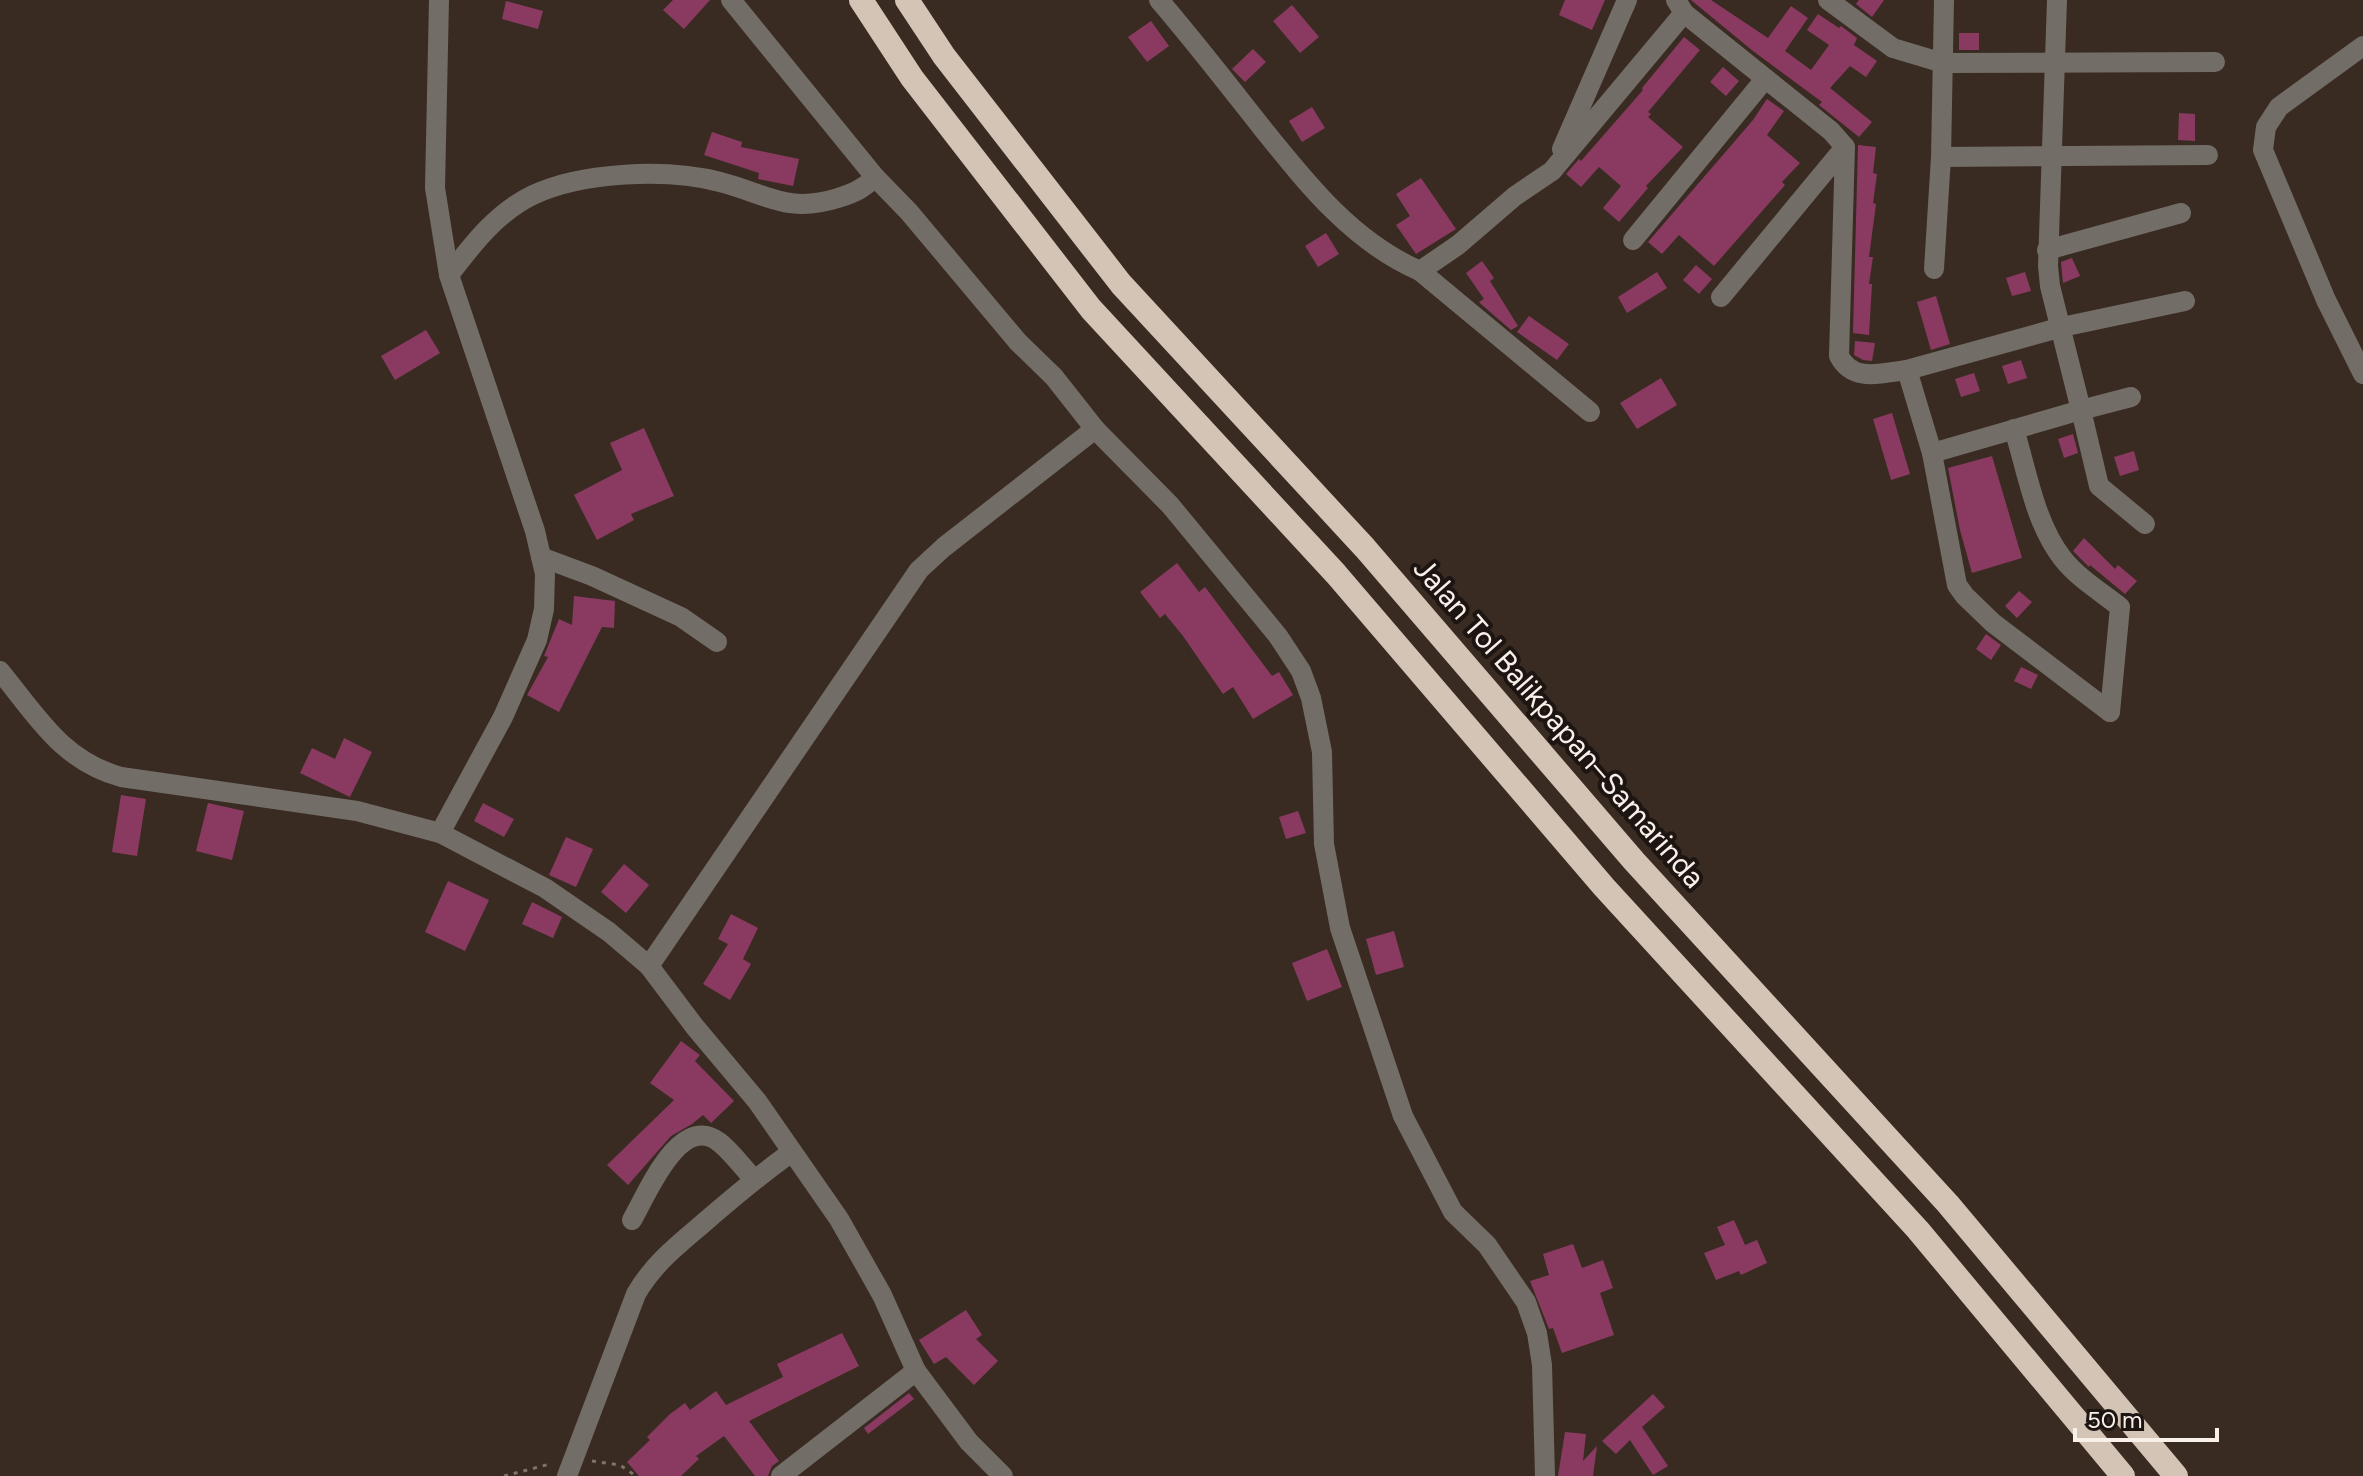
<svg xmlns="http://www.w3.org/2000/svg" width="2363" height="1476" font-family="Figtree,sans-serif">
	<style>
		.building { fill: #8a3a61 }
		.lines { fill: none; stroke-linecap: round; stroke-linejoin: round }
		.path { stroke: #80736b; stroke-width: 3; stroke-dasharray: 4 6; stroke-linecap: butt }
		.minor { stroke: #736d67; stroke-width: 20 }
		.highway { stroke: #d3c4b5; stroke-width: 24 }
		.labels { text-anchor: middle; stroke-width: 8; stroke-linejoin: round; paint-order: stroke }
		.street-label { font-size: 30px; fill: #faf0ea; stroke: #1c1511 }
	</style>
	<rect width="100%" height="100%" fill="#392b22"/>
	<g class="building">
		<path d="M673,0H710L684,29L663,10Z"/>
		<path d="M1565,0H1605L1592,30L1559,15Z"/>
		<path d="M1691,0H1711L1768,38L1791,6L1808,18L1785,51L1811,70L1829,45L1807,30L1818,14L1839,28L1841,26L1857,38L1854,45L1877,61L1866,77L1850,66L1830,88L1872,122L1859,137L1819,105L1822,102L1753,51Z"/>
		<path d="M1859,0H1884L1872,17L1856,4Z"/>
		<path d="M506,1L543,11L538,29L502,19Z"/>
		<path d="M1292,5L1319,37L1300,53L1273,21Z"/>
		<path d="M1151,21L1169,46L1147,62L1128,37Z"/>
		<rect x="1959" y="33" width="20" height="17"/>
		<path d="M1684,37L1700,50L1648,112L1651,114L1648,117L1683,147L1646,186L1648,188L1619,222L1603,208L1621,186L1599,167L1581,187L1566,174L1579,159L1581,161L1643,90L1642,88Z"/>
		<path d="M1253,49L1266,62L1245,82L1232,69Z"/>
		<path d="M1723,67L1739,81L1726,96L1710,82Z"/>
		<path d="M1767,99L1784,111L1767,135L1800,163L1782,182L1785,185L1714,266L1679,235L1662,254L1648,242L1753,120Z"/>
		<path d="M1312,107L1325,128L1302,142L1289,121Z"/>
		<path d="M2179,113L2195,114V141L2178,140Z"/>
		<path d="M712,132L742,142L741,147L799,159L793,186L758,179L759,173L704,155Z"/>
		<path d="M1858,145L1876,147L1873,173L1877,174L1873,203L1876,204L1869,257H1873L1869,284H1872L1869,335L1853,333Z"/>
		<path d="M1421,178L1456,229L1416,254L1396,225L1410,216L1396,194Z"/>
		<path d="M1326,233L1339,254L1318,267L1305,246Z"/>
		<path d="M2072,258L2080,276L2063,283L2061,262Z"/>
		<path d="M1482,261L1494,278L1490,281L1518,326L1511,330L1482,305L1479,302L1484,299L1466,273Z"/>
		<path d="M1696,265L1712,279L1699,294L1683,280Z"/>
		<path d="M1657,272L1667,288L1627,313L1618,297Z"/>
		<path d="M2025,272L2031,291L2012,296L2006,278Z"/>
		<path d="M1936,296L1950,344L1931,350L1917,302Z"/>
		<path d="M1529,316L1569,344L1557,360L1517,332Z"/>
		<path d="M426,330L440,353L395,380L381,356Z"/>
		<path d="M1855,341L1875,343L1872,361L1863,360L1854,355Z"/>
		<path d="M2021,360L2027,378L2008,384L2002,366Z"/>
		<path d="M1974,373L1980,391L1961,397L1955,379Z"/>
		<path d="M1661,378L1677,405L1637,429L1620,403Z"/>
		<path d="M1892,413L1910,474L1891,480L1873,419Z"/>
		<path d="M644,428L674,496L631,514L634,520L597,540L574,495L622,470L610,443Z"/>
		<path d="M2073,434L2078,453L2064,458L2058,439Z"/>
		<path d="M2134,451L2139,470L2120,476L2114,457Z"/>
		<path d="M1992,456L2022,558L1972,573L1960,530L1948,468Z"/>
		<path d="M2084,538L2115,569L2118,565L2137,581L2125,594L2090,565L2089,567L2073,551Z"/>
		<path d="M1177,563L1199,592L1205,587L1272,676L1279,672L1293,695L1253,719L1233,687L1223,694L1183,636L1165,614L1160,618L1140,592Z"/>
		<path d="M2019,591L2032,602L2017,618L2005,606Z"/>
		<path d="M574,596L615,601L614,628L602,627L559,712L527,695L548,657L544,656L559,619L572,625Z"/>
		<path d="M1986,634L2001,645L1991,660L1976,649Z"/>
		<path d="M2021,667L2038,675L2031,689L2014,681Z"/>
		<path d="M344,738L372,752L350,797L300,773L312,748L335,759Z"/>
		<path d="M121,795L146,799L137,856L112,852Z"/>
		<path d="M208,803L244,811L232,860L196,851Z"/>
		<path d="M483,803L514,819L504,837L474,821Z"/>
		<path d="M1298,811L1306,833L1286,839L1279,817Z"/>
		<path d="M566,837L593,849L576,887L549,875Z"/>
		<path d="M624,864L649,885L626,913L601,892Z"/>
		<path d="M448,881L489,900L465,951L425,932Z"/>
		<path d="M532,902L562,917L553,938L522,924Z"/>
		<path d="M731,914L758,928L743,959L751,964L730,1000L703,984L728,944L718,939Z"/>
		<path d="M1394,931L1404,967L1376,975L1366,939Z"/>
		<path d="M1327,949L1342,987L1307,1001L1292,963Z"/>
		<path d="M681,1041L700,1055L695,1061L734,1101L711,1123L703,1115L692,1124L671,1136L628,1185L607,1165L674,1100L650,1083Z"/>
		<path d="M1734,1220L1745,1245L1757,1240L1767,1263L1741,1275L1739,1271L1716,1280L1704,1253L1725,1245L1717,1227Z"/>
		<path d="M1573,1244L1582,1268L1603,1260L1613,1288L1600,1293L1614,1335L1562,1353L1553,1328L1549,1329L1530,1281L1549,1275L1543,1254Z"/>
		<path d="M966,1310L982,1335L976,1339L998,1361L974,1385L946,1357L934,1364L919,1340Z"/>
		<path d="M842,1333L859,1366L749,1421L779,1461L772,1466L768,1476H755L724,1436L696,1456L699,1459L681,1476H639L627,1462L650,1440L647,1437L670,1414L685,1403L690,1410L716,1391L726,1405L783,1377L777,1364Z"/>
		<path d="M909,1393L914,1399L868,1434L864,1428Z"/>
		<path d="M1653,1394L1665,1407L1642,1427L1668,1466L1653,1475L1630,1440L1616,1454L1602,1441Z"/>
		<path d="M1565,1432L1586,1434L1583,1461L1597,1446L1593,1476H1558Z"/>
	</g>
	<g class="lines">
		<g class="path">
			<path d="M592,1461L620,1465L636,1476"/>
			<path d="M504,1476L550,1464"/>
		</g>
		<g class="minor">
			<path d="M439,0L435,188L449,275L535,531L545,574L544,609L537,640L503,717L440,833"/>
			<path d="M731,0L875,177"/>
			<path d="M1159,0C1195,42 1229,86 1263,129C1308,185 1353,242 1420,271L1458,245L1515,196L1552,171L1684,13"/>
			<path d="M1676,0L1684,13L1831,131L1845,147L1839,356C1853,383 1882,373 1907,370"/>
			<path d="M1828,0L1893,48L1943,63L2215,62"/>
			<path d="M2057,0L2048,266L2050,286L2081,410L1932,453L1957,585L1965,596L1993,623L2110,712"/>
			<path d="M2363,46L2279,107L2266,127L2263,150L2326,300L2363,374"/>
			<path d="M1562,149L1627,0"/>
			<path d="M1941,157L2208,155"/>
			<path d="M1633,240L1765,79"/>
			<path d="M2047,250L2181,213"/>
			<path d="M1934,269L1941,157L1944,0"/>
			<path d="M1420,271L1590,412"/>
			<path d="M449,275C472,245 497,212 533,195C582,172 667,168 720,182C767,194 787,214 838,198C854,193 863,189 875,177L909,212L1018,342L1054,377L1095,429L1170,505L1278,636L1301,671L1311,698L1322,752L1324,844L1340,928L1403,1116L1453,1212L1487,1245L1526,1302L1537,1333L1542,1365L1545,1476"/>
			<path d="M1721,297L1845,147"/>
			<path d="M2131,397L2081,410L2099,486L2145,524"/>
			<path d="M2014,429C2027,471 2035,524 2063,559C2078,578 2101,592 2120,607L2110,712"/>
			<path d="M1932,453L1907,370L2062,327L2185,301"/>
			<path d="M541,557L592,576L681,617L717,642"/>
			<path d="M0,671C37,716 61,760 121,777L357,811L440,833L545,888L609,932L649,966L695,1027L757,1101L839,1219L882,1295L916,1371L969,1442L1003,1476"/>
			<path d="M649,966L919,570L944,547L1095,429"/>
			<path d="M632,1220C647,1194 680,1112 719,1142C732,1152 742,1167 754,1179"/>
			<path d="M567,1476L636,1294C652,1266 675,1247 700,1226C730,1200 759,1175 792,1152"/>
			<path d="M781,1476L916,1371"/>
		</g>
		<g class="highway">
			<path d="M861,0L912,78L1091,309L1336,574L1604,887L1918,1230L2123,1476"/>
			<path d="M907,0L944,56L1121,284L1365,548L1634,861L1948,1204L2176,1476"/>
		</g>
	</g>
	<g class="labels">
		<g class="street-label">
			<text transform="translate(1559 723) rotate(49)" y="10">Jalan Tol Balikpapan–Samarinda</text>
		</g>
	</g>
	<path d="M2075 1428v12h142v-12" fill="none" stroke="#faf0ea" stroke-width="4"/>
	<text x="2087" y="1428" font-size="24" fill="#faf0ea" stroke="#1c1511" stroke-width="6" paint-order="stroke">50 m</text>
</svg>
